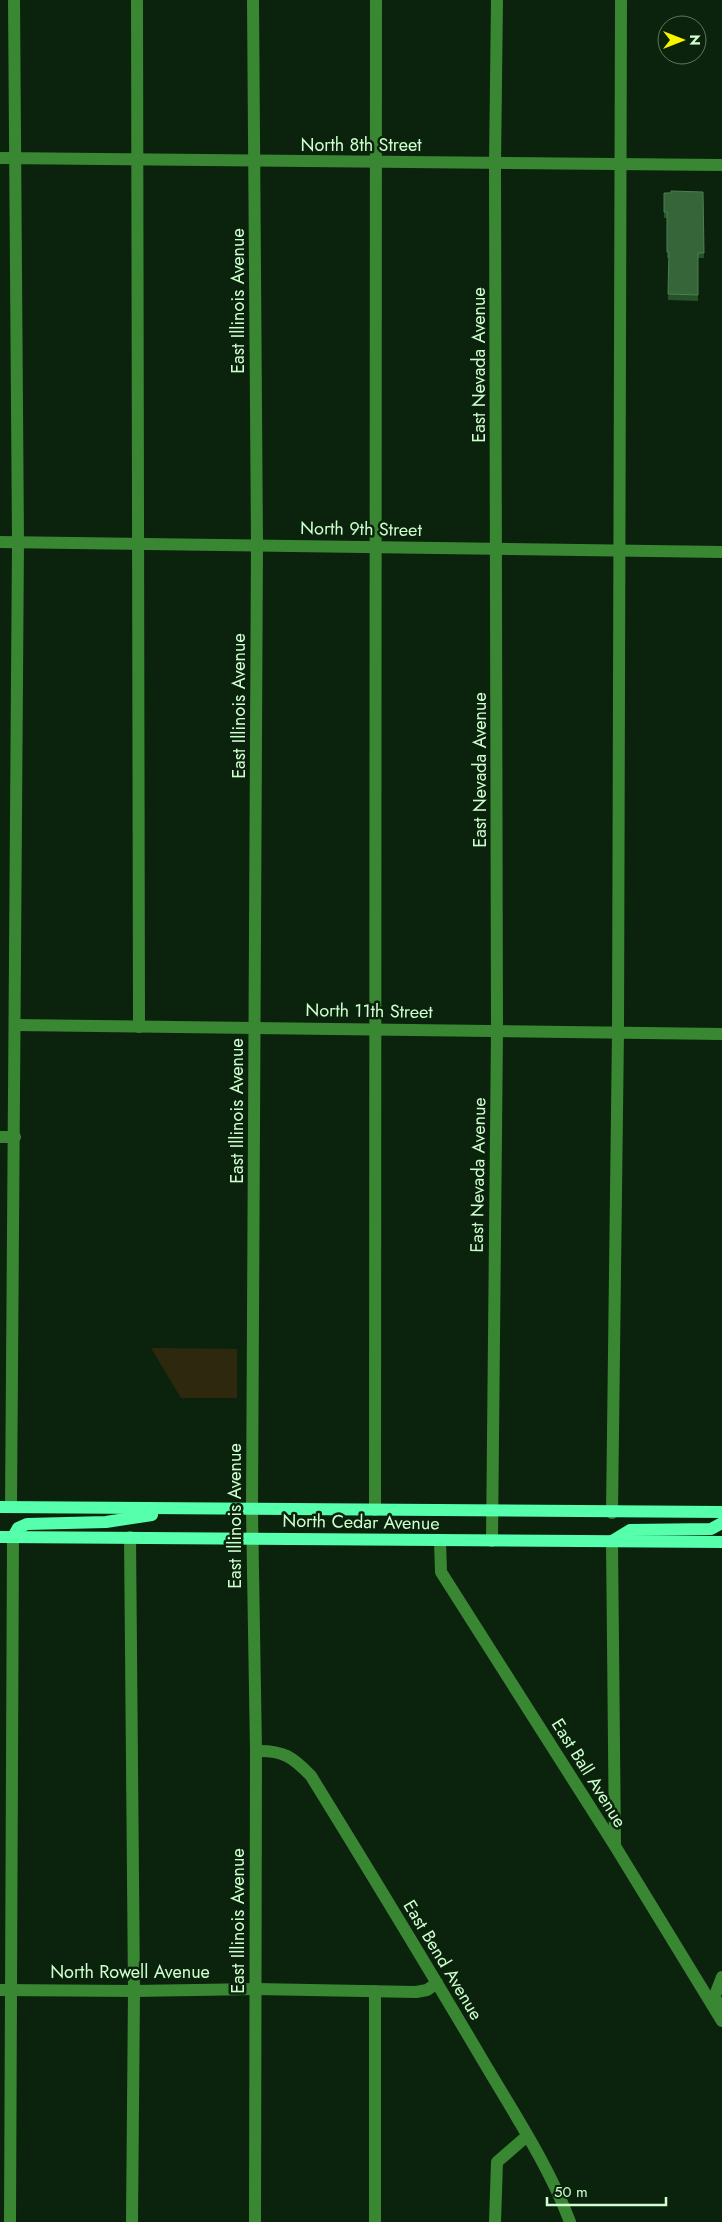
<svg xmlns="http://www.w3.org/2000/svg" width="722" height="2222" font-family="Jost,sans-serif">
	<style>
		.green { fill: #2e290e }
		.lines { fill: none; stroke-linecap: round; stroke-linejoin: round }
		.minor { stroke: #398732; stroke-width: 12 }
		.major { stroke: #55ffab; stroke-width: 12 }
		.wall { fill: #235327 }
		.building { fill: #356539; stroke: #4d7e50 }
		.labels { text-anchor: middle; stroke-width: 5; stroke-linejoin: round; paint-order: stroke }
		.street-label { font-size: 18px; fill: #ceffce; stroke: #0b230d }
	</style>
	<rect width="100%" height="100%" fill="#0b230d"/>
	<path class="green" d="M151,1348L237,1349V1398H181Z"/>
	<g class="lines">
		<g class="minor">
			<path d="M137,0L139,1027"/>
			<path d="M253,0L257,545L252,1510L256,1751L255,2222"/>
			<path d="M0,158L722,165"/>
			<path d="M0,542L722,552"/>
			<path d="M16,1025L722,1034"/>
			<path d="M0,1137H15"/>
			<path d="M11,1507L18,542L14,0"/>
			<path d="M375,1510L376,0"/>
			<path d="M612,1513L618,1032L621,0"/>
			<path d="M130,1537L134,1991L132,2222"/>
			<path d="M440,1541L441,1572L615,1846L722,2021"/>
			<path d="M492,1541L497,1031L495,164L497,0"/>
			<path d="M612,1541L615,1846"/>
			<path d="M256,1751C283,1750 293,1757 311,1776C369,1870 426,1964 482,2059C513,2112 548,2164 570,2222"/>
			<path d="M722,1977L712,2003H722"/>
			<path d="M0,1990L134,1991L256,1989L416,1992L427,1990L437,1983"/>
			<path d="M10,2222L13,1537"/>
			<path d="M375,2222V1991"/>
			<path d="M495,2222L497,2162L527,2136"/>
		</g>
		<g class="major">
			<path d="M0,1507L722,1512"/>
			<path d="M0,1537L722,1542"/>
			<path d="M13,1537L18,1528L27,1524L106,1522L152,1515"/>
			<path d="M612,1541L630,1530L711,1529L722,1523"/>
		</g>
	</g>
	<path class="wall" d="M703,192L704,258H698V301L668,300L669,258H667V218H664V193Z"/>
	<path class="building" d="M671,191L703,192L704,253H698V295L668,294L669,252H667V212H664V193H671Z"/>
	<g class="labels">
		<g class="street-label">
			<text x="361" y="151">North 8th Street</text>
			<text transform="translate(238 301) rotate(-90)" y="6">East Illinois Avenue</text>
			<text transform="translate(479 365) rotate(-90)" y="6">East Nevada Avenue</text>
			<text transform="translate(361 529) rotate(1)" y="6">North 9th Street</text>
			<text transform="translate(239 706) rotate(-90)" y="6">East Illinois Avenue</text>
			<text transform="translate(480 770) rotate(-90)" y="6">East Nevada Avenue</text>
			<text transform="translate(369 1011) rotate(1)" y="6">North 11th Street</text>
			<text transform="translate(237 1111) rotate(-90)" y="6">East Illinois Avenue</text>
			<text transform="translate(478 1175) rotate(-89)" y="6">East Nevada Avenue</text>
			<text transform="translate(235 1516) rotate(-90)" y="6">East Illinois Avenue</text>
			<text transform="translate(361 1522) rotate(1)" y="6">North Cedar Avenue</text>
			<text transform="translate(589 1773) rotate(58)" y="6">East Ball Avenue</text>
			<text transform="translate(238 1921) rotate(-90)" y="6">East Illinois Avenue</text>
			<text transform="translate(443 1960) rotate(59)" y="6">East Bend Avenue</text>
			<text x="130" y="1978">North Rowell Avenue</text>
		</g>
	</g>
	<g transform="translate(682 40) rotate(90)"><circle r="24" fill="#0b230d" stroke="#597b5a"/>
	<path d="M0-4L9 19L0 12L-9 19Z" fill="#f9f400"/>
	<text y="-8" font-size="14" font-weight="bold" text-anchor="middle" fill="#ceffce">N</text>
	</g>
	<path d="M547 2197v8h119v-8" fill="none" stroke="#ceffce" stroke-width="2.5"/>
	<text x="554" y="2197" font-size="15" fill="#ceffce" stroke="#0b230d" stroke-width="4" paint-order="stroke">50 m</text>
</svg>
